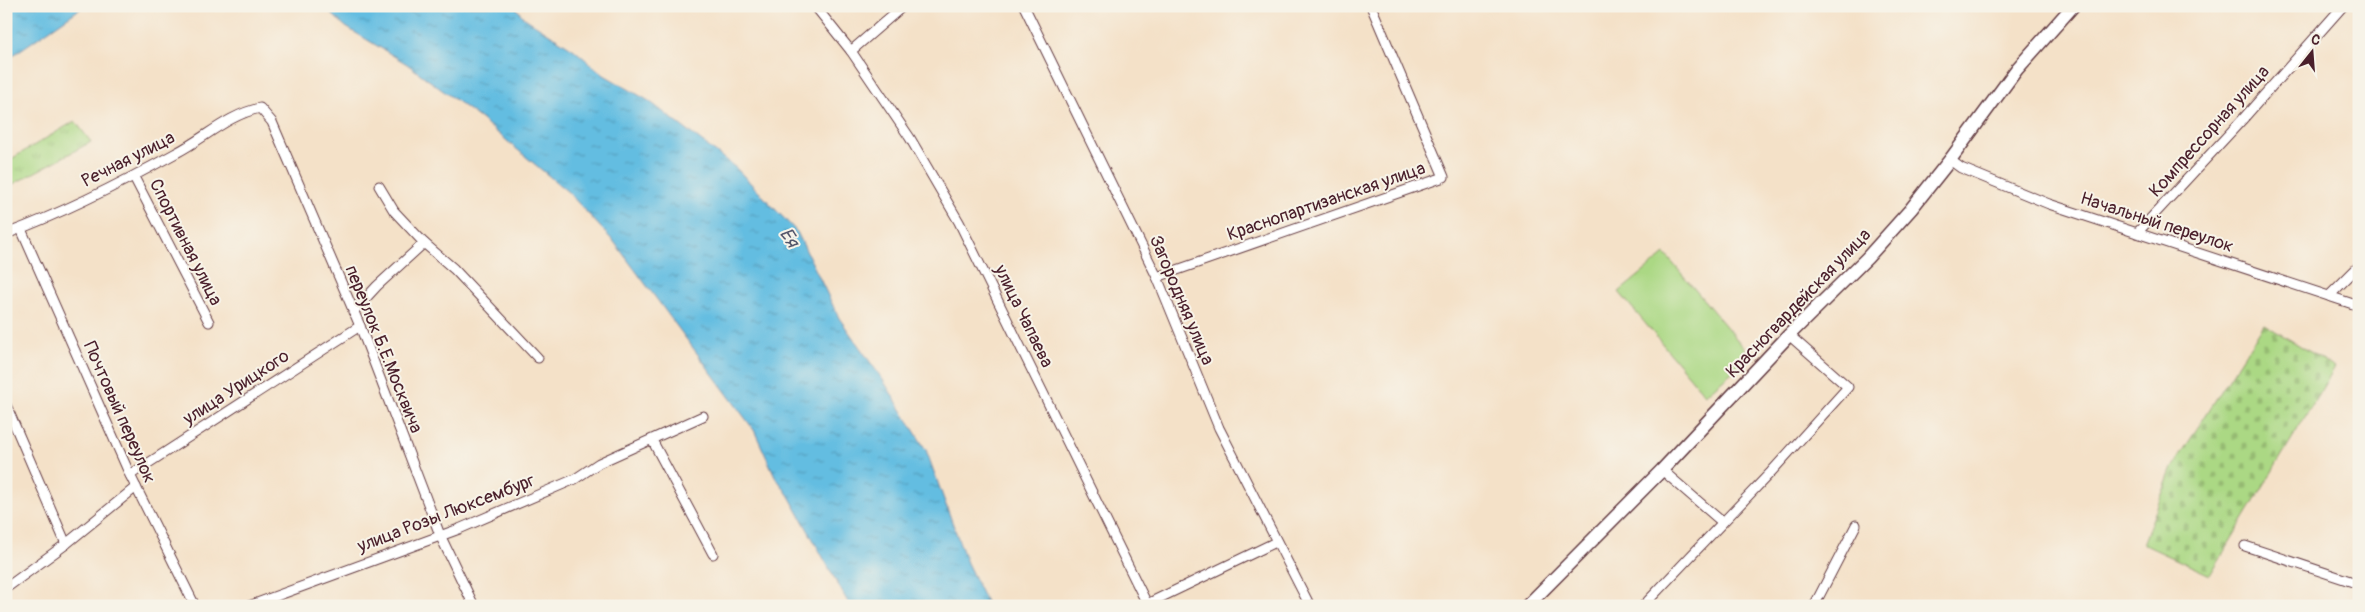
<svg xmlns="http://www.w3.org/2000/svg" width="2365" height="612" font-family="Pangolin,sans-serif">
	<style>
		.green { fill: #abd884; stroke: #7a7c58 }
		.cemetery { fill: url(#cemetery-stones); stroke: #7a7c58 }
		.park { fill: url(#park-tufts); stroke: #7a7c58 }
		.water { fill: url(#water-ripples); stroke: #566e86 }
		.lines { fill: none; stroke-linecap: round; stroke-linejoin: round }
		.street-casing { stroke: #643c43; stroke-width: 11 }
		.secondary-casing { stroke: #643c43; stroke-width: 15 }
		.street { stroke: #fff; stroke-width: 9 }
		.secondary { stroke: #fff; stroke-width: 12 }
		.labels { text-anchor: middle; stroke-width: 4; stroke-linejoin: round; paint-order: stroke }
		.street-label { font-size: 18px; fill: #4a1f2b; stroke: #f7f3e8 }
		.water-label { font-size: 19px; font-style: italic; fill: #53566b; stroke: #f7f3e8 }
	</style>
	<defs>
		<pattern id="cemetery-stones" width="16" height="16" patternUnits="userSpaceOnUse" patternTransform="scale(1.25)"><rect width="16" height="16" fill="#abd884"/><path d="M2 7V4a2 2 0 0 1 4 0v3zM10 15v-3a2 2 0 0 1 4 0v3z" fill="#95b972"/></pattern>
		<pattern id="park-tufts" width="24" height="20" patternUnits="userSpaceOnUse" patternTransform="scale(1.25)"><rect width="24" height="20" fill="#abd884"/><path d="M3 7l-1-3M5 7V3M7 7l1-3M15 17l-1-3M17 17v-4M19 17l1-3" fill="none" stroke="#95b972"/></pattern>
		<pattern id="water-ripples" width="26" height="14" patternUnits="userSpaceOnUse" patternTransform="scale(1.25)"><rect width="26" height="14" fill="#63bde1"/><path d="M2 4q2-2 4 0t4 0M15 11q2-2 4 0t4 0" fill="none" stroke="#5499b7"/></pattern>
	</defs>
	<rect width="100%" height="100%" fill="#f7f3e8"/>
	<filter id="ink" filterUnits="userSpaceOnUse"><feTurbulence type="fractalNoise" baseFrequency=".02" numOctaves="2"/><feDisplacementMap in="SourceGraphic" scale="10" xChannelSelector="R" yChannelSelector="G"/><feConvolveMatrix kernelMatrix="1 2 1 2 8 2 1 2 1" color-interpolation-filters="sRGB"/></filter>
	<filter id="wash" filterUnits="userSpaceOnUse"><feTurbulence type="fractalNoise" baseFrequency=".0096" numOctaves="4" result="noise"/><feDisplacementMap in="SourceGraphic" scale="20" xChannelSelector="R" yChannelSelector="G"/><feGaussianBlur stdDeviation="1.12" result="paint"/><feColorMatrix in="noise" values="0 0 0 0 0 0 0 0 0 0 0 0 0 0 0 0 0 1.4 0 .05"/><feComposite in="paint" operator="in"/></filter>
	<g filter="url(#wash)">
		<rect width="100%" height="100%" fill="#f4e1c8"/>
		<path class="green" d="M1665,254L1751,356L1705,395L1619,292Z"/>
		<path class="cemetery" d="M2264,324L2335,367L2210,575L2143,544L2172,468Z"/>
		<path class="park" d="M75,121L91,142L6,188V162Z"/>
		<g class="water">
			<path d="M6,6H84L6,60Z"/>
			<path d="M323,6H515L523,17L573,49L604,75L649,101L736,168L797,232L839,318L883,380L926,450L967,563L988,606H850L789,496L775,476L754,430L615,243L568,192L481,119L407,64L346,27Z"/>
		</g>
	</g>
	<g filter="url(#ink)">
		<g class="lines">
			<defs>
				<g id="street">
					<path d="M815,6L851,51L910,138L959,222L1148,606"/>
					<path d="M1024,6L1157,277L1219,428L1310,606"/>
					<path d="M851,51L903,6"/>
					<path d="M1950,160L1961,168L2049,204L2359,306"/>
					<path d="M134,177L209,322"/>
					<path d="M379,186L394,211L424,243L454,269L538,358"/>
					<path d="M21,229L130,475L195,606"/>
					<path d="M2137,233L2242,120L2343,6"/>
					<path d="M6,234C65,212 122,183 176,153C205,138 228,115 260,108L272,122L360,326L440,535L474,606"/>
					<path d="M1157,277L1444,177L1371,6"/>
					<path d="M2329,296L2359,266"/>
					<path d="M353,312L377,286L424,243"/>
					<path d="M6,405L66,544"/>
					<path d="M652,440L713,554"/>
					<path d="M1662,470L1721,521"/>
					<path d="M130,475L360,326"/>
					<path d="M2245,546L2359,584"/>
					<path d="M6,588L66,544L136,487"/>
					<path d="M1147,604L1276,542"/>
					<path d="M249,606L459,529L575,479L599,463L703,416"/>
					<path d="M1643,606L1771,472L1848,387L1789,335"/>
					<path d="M1814,606L1856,525"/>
				</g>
				<path id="secondary" d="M1527,606L1662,470L1789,335L1867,258L1911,209L1950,160L2017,69L2073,6"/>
			</defs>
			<use href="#street" class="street-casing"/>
			<use href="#secondary" class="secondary-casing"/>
			<use href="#street" class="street"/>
			<use href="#secondary" class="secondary"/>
		</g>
	</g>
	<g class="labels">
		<g class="street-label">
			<text transform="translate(2209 131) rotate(-48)" y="6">Компрессорная улица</text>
			<text transform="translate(128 159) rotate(-27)" y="6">Речная улица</text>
			<text transform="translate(1326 201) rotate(-19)" y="6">Краснопартизанская улица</text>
			<text transform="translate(2157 222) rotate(18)" y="6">Начальный переулок</text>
			<text transform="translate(186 242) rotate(63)" y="6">Спортивная улица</text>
			<text transform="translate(1182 300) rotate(67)" y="6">Загородняя улица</text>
			<text transform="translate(1798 303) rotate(-46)" y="6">Красногвардейская улица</text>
			<text transform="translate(1024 316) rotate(64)" y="6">улица Чапаева</text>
			<text transform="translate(384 349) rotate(68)" y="6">переулок Б.Е.Москвича</text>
			<text transform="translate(236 387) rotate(-33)" y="6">улица Урицкого</text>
			<text transform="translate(120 412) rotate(66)" y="6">Почтовый переулок</text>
			<text transform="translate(446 513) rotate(-21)" y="6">улица Розы Люксембург</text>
		</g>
		<g class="water-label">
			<text transform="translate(790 237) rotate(56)" y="7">Ея</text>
		</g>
	</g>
	<rect width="2365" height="612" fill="none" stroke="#f7f3e8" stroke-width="25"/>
	<g transform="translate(2312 52) rotate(17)" stroke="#f7f3e8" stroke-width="4" paint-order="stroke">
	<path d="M0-4L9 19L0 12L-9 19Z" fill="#4a1f2b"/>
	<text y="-8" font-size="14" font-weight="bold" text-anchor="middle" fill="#4a1f2b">С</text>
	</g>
</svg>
